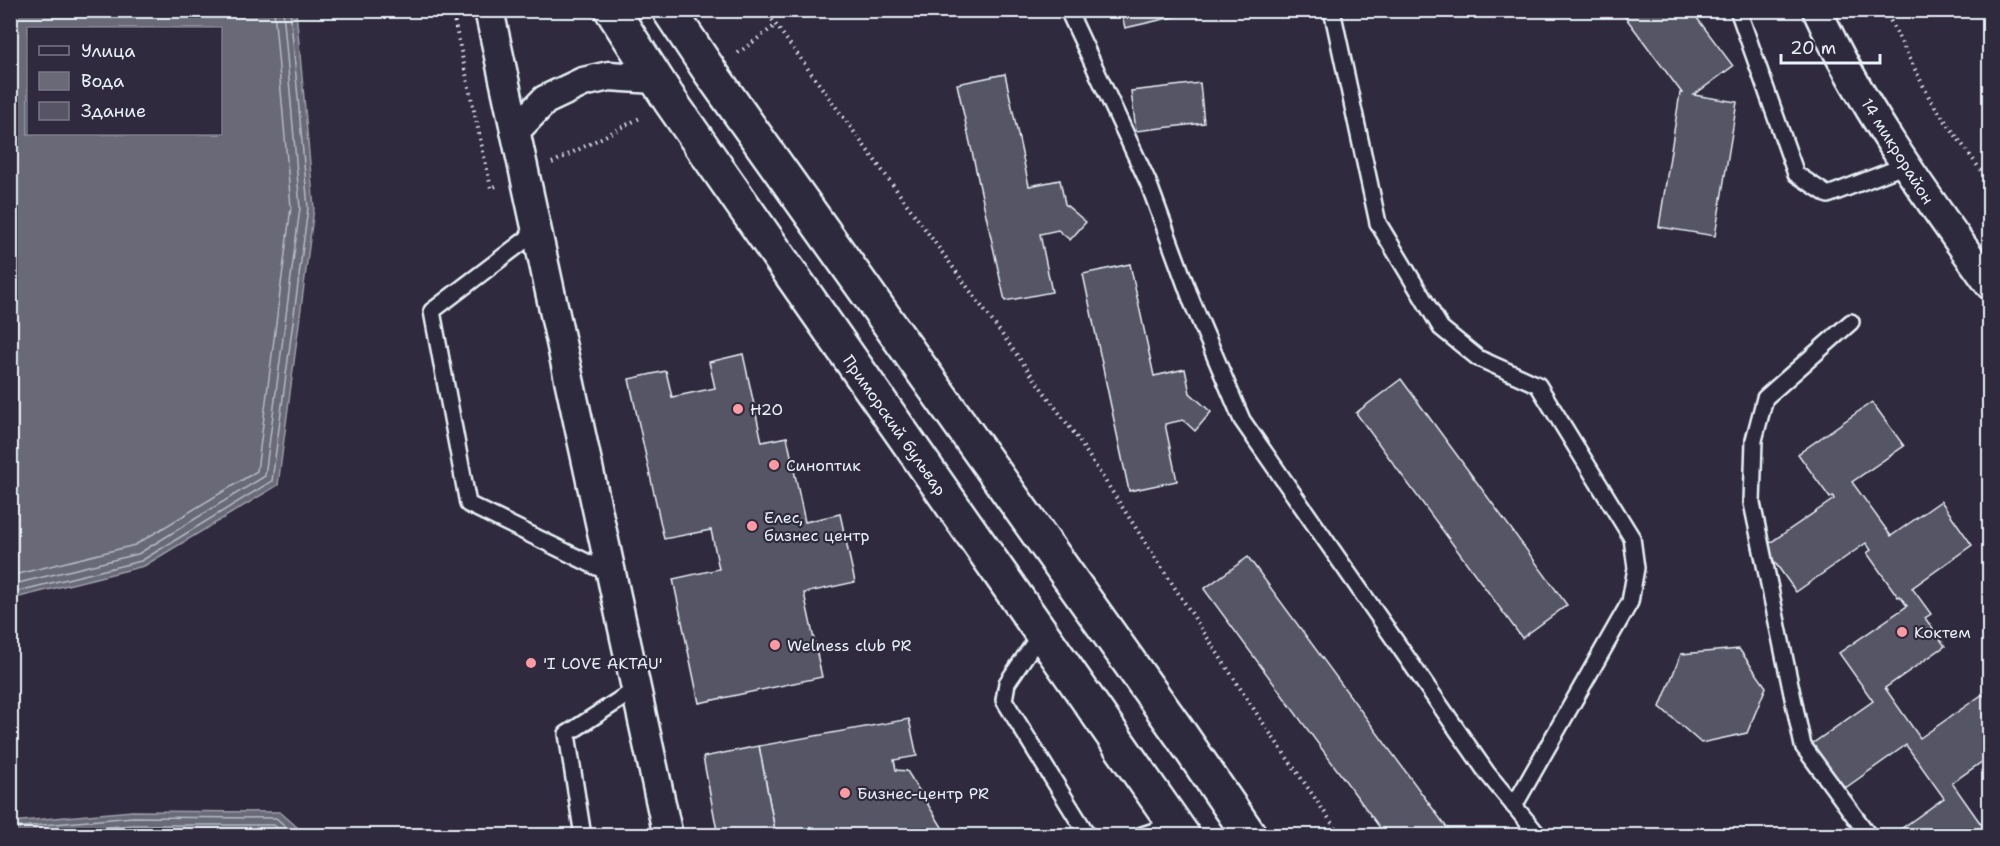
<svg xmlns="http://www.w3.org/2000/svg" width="2000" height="846" font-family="'Shantell Sans',sans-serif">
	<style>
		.water { fill: #696978; stroke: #9c9fab; stroke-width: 1.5; fill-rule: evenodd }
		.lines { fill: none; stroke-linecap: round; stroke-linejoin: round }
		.shore { stroke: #b5bbc5; stroke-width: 1.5 }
		.building { fill: #575565; stroke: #e8f1f8; stroke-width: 1.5 }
		.lane-casing { stroke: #e8f1f8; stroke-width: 20 }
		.street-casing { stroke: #e8f1f8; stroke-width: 33 }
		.secondary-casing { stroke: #e8f1f8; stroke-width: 38 }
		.path { stroke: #e8f1f8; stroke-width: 4; stroke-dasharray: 1.5 4.5; stroke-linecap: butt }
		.lane { stroke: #2f2a3d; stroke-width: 15 }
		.street { stroke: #2f2a3d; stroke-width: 28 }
		.secondary { stroke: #2f2a3d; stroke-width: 33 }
		.poi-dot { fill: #ff9aa2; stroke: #2f2a3d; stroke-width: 2 }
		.labels { text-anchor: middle; stroke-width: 4.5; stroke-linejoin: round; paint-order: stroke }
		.street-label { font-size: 16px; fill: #e8f1f8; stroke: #2f2a3d }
		.poi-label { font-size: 16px; fill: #e8f1f8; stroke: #2f2a3d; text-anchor: start }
	</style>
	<rect width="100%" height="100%" fill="#2f2a3d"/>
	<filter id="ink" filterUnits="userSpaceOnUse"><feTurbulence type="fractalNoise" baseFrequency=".0167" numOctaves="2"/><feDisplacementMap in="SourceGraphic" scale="12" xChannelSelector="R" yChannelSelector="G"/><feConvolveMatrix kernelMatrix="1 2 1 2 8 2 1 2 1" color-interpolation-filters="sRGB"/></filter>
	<g filter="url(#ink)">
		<g class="water">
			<path d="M10,11H296L314,208L278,485L144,566L11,599ZM28,28H220V134H28Z"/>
			<path d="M132,811L280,812L306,835H11V822Z"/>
		</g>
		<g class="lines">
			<g class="shore">
				<path d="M10,576L135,545L257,471L291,207L274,10"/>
				<path d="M10,585L138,554L265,476L300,208L283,10"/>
				<path d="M10,593L141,561L272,481L308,208L290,10"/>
				<path d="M10,828L133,817L276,818L297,836"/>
				<path d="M10,835L133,825H274L286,836"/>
				<path d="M115,836L134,834L272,836"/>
			</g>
		</g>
		<g class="building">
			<path d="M1121,10H1203L1125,28Z"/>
			<path d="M1620,10H1691L1733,66L1694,95L1737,102L1715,236L1659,227L1680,93H1682Z"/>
			<path d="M1005,74L1029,186L1060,180L1065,204L1086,222L1070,240L1058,230L1040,234L1052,292L1005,301L957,84Z"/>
			<path d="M1200,83L1204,123L1136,131L1131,91Z"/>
			<path d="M1130,264L1154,376L1185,369L1190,393L1211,412L1195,431L1183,420L1165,424L1177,481L1129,491L1083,274Z"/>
			<path d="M743,354L762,442L787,437L805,522L840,514L855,582L804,593L822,677L699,703L673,579L719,569L711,530L664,539L629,379L666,371L672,397L715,388L709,362Z"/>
			<path d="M1401,379L1567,605L1522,638L1356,413Z"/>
			<path d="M1872,402L1904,446L1852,482L1891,536L1941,501L1972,545L1912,588L1931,614L1925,618L1945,646L1885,688L1920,738L1983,694L1990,704V756L1952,783L1988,834L1986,836H1891L1944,798L1906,745L1841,791L1809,746L1873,701L1839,653L1907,606L1900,596L1898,597L1867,553L1871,550L1866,543L1796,592L1764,547L1834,499L1833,496L1830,498L1798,454Z"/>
			<path d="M1248,557L1453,836H1386L1204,589Z"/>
			<path d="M1739,649L1766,687L1747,733L1701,743L1660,707L1681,654Z"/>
			<path d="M909,719L917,756L894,760L896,770L907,771L942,827L944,836H776L759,746Z"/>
			<path d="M759,746L776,836H718L703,757Z"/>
		</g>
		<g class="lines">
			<defs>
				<g id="lane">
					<path d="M1068,10L1148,182L1192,302L1242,420L1487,773L1539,836"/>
					<path d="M1332,10L1378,223L1441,328L1478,358L1538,385L1632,538L1636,568L1630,602L1514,806"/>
					<path d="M1738,10L1796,174L1828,195L1906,165"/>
					<path d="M537,231L432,311L468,504L611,574"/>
					<path d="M1851,322L1765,398L1754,440L1752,503L1803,746L1869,836"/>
					<path d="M1041,633L1007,683L1004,700L1088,836"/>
					<path d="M583,836L567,734L636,689"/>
					<path d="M1139,836L1175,824"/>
				</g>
				<g id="street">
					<path d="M489,10L668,836"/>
					<path d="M1817,10C1862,108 1927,197 1990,285"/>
					<path d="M515,131L545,100L583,82L609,76L655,79"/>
				</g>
				<g id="secondary">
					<path d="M612,10L671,102L1183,836"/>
					<path d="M669,10L711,73L1181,735L1250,836"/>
				</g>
			</defs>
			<use href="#lane" class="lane-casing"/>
			<use href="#street" class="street-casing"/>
			<use href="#secondary" class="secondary-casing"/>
			<g class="path">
				<path d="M452,10L491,188L496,186"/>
				<path d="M765,10L1074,433L1259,717L1341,836"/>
				<path d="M1885,10L1931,101L1990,183"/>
				<path d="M738,53L776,25"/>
				<path d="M552,163L642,117"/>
			</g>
			<use href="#lane" class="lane"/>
			<use href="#street" class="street"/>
			<use href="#secondary" class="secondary"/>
		</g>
	</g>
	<g class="poi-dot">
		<circle cx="738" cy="409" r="6"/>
		<circle cx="774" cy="465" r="6"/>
		<circle cx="752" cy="526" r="6"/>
		<circle cx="1902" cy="632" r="6"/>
		<circle cx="775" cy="645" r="6"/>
		<circle cx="531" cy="663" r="6"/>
		<circle cx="845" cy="793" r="6"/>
	</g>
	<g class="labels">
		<g class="street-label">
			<text transform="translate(1898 151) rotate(58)" y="6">14 микрорайон</text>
			<text transform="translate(895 425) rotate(55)" y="6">Приморский бульвар</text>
		</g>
		<g class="poi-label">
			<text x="750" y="415">H2O</text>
			<text x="786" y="471">Синоптик</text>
			<text x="764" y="523">Елес,<tspan x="764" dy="18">бизнес центр</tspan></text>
			<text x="1914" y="638">Коктем</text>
			<text x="787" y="651">Welness club PR</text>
			<text x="543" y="669">'I LOVE AKTAU'</text>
			<text x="857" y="799">Бизнес-центр PR</text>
		</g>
	</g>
	<rect width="2000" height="846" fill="none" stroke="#2f2a3d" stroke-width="36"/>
	<rect x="18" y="18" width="1964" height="810" fill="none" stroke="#e8f1f8" stroke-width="2" filter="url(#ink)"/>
	<rect x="27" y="27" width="195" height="108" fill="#2f2a3d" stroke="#797a88" stroke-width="1.5"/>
	<rect x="39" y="46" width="30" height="9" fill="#2f2a3d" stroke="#797a88" stroke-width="1.5"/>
	<text x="81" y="57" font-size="18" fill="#e8f1f8">Улица</text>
	<rect x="39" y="72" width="30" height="18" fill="#696978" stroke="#797a88" stroke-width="1.5"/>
	<text x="81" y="87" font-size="18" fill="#e8f1f8">Вода</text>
	<rect x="39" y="102" width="30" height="18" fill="#575565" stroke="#797a88" stroke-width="1.5"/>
	<text x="81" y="117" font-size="18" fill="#e8f1f8">Здание</text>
	<path d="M1781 54v9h99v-9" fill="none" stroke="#e8f1f8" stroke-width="3"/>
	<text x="1790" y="54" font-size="18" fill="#e8f1f8" stroke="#2f2a3d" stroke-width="4.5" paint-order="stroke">20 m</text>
</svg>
